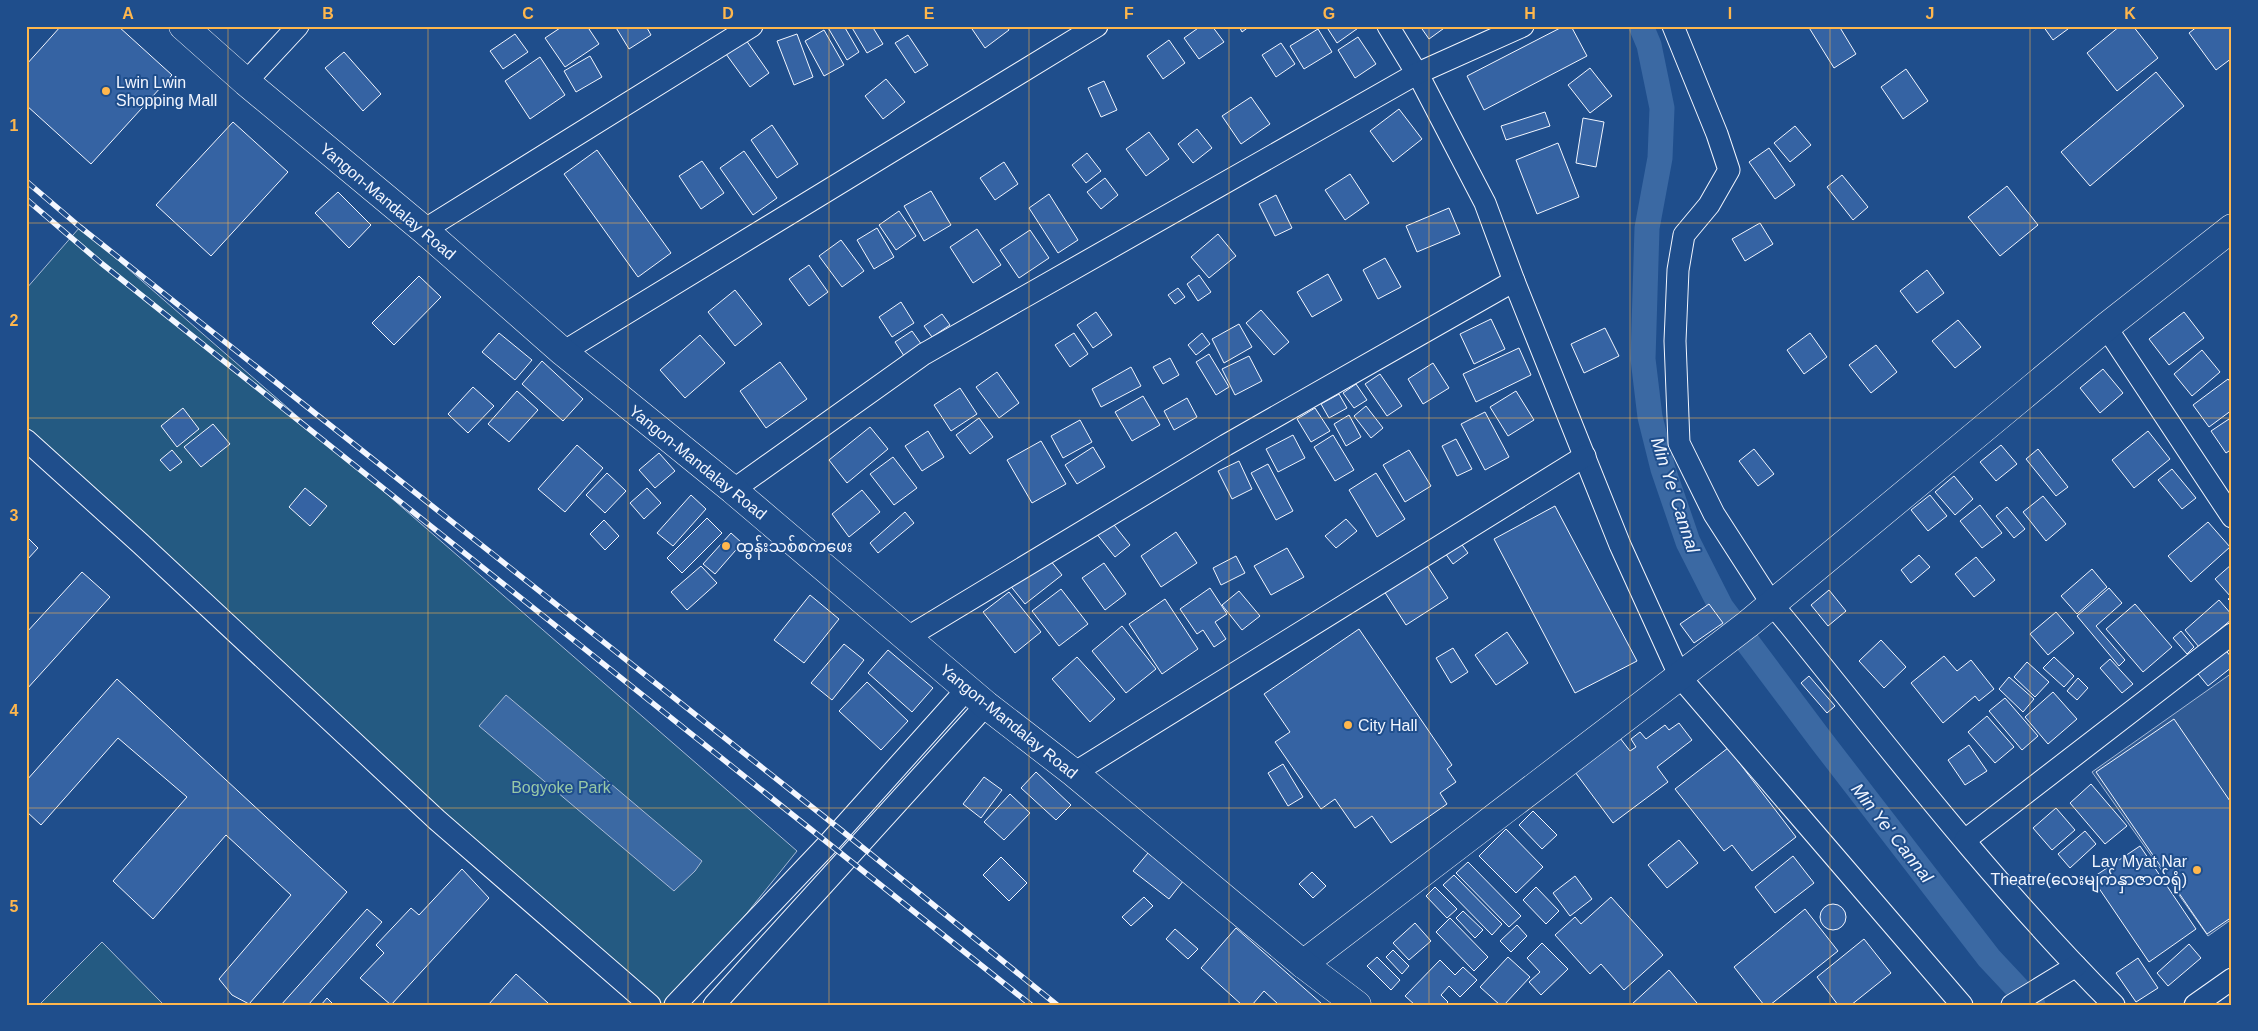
<svg xmlns="http://www.w3.org/2000/svg" width="2258" height="1031" font-family="Helvetica,'Noto Sans Myanmar',sans-serif">
	<style>
		.green { fill: #245a82; stroke: #a8bbd7 }
		.parking { fill: #305b95; stroke: #a8bbd7 }
		.water { fill: #3b69a3; stroke: #a8bbd7 }
		.lines { fill: none; stroke-linecap: round; stroke-linejoin: round }
		.canal { stroke: #3b69a3; stroke-width: 25 }
		.building { fill: #3563a3; stroke: #f2f6ff }
		.minor-casing { stroke: #f2f6ff; stroke-width: 23 }
		.tertiary-casing { stroke: #f2f6ff; stroke-width: 29 }
		.trunk-casing { stroke: #f2f6ff; stroke-width: 29 }
		.minor { stroke: #1f4e8c; stroke-width: 21 }
		.tertiary { stroke: #1f4e8c; stroke-width: 28 }
		.trunk { stroke: #1f4e8c; stroke-width: 28 }
		.rail-casing { stroke: #f2f6ff; stroke-width: 5.5 }
		.rail { stroke: #1f4e8c; stroke-width: 4; stroke-dasharray: 11; stroke-linecap: butt }
		.grid { fill: none; stroke: #ffb74d; stroke-width: 1; stroke-opacity: 0.55 }
		.poi-dot { fill: #ffb74d; stroke: #1f4e8c; stroke-width: 2 }
		.labels { text-anchor: middle; stroke-width: 4; stroke-linejoin: round; paint-order: stroke }
		.poi-label { font-size: 16px; fill: #f2f6ff; stroke: #1f4e8c; text-anchor: start }
		.street-label { font-size: 16px; fill: #f2f6ff; stroke: #1f4e8c }
		.park-label { font-size: 16px; fill: #97c8a6; stroke: #1f4e8c }
		.water-label { font-size: 18px; font-style: italic; fill: #f2f6ff; stroke: #1f4e8c }
		.neatline { fill: none; stroke: #ffb74d; stroke-width: 2 }
		.grid-label { font-size: 16px; text-anchor: middle; font-weight: bold; fill: #ffb74d }
	</style>
	<rect width="100%" height="100%" fill="#1f4e8c"/>
	<g class="green">
		<path d="M80,227L797,851L673,1005H650L26,442V289Z"/>
		<path d="M102,942L164,1005H39Z"/>
	</g>
	<path class="parking" d="M2232,673V919L2208,936L2092,772Z"/>
	<path class="water" d="M506,695L702,861L695,871L674,891L479,726Z"/>
	<g class="lines">
		<path class="canal" d="M1641,26L1649,45L1662,108L1660,158L1647,228L1643,359L1650,417L1663,469L1688,542L1721,607L1820,739L1989,958L2033,1005"/>
	</g>
	<g class="building">
		<path d="M61,26H118L172,75L91,164L26,105V65Z"/>
		<path d="M563,26H587L599,44L565,67L545,38Z"/>
		<path d="M615,26H646L651,35L629,49Z"/>
		<path d="M827,26H844L859,52L847,60Z"/>
		<path d="M851,26H872L883,44L867,53Z"/>
		<path d="M970,26H1007L1009,30L985,48Z"/>
		<path d="M1201,26H1212L1224,42L1199,59L1184,38Z"/>
		<path d="M1239,26H1250L1242,32Z"/>
		<path d="M1326,26H1361L1337,43Z"/>
		<path d="M1420,26H1447L1429,39Z"/>
		<path d="M1564,26H1571L1587,56L1484,110L1467,76Z"/>
		<path d="M1808,26H1839L1856,54L1834,68Z"/>
		<path d="M2043,26H2072L2053,40Z"/>
		<path d="M2120,26H2133L2158,58L2117,91L2087,53Z"/>
		<path d="M2198,26H2232V58L2216,70L2189,33Z"/>
		<path d="M1318,29L1332,52L1304,69L1290,46Z"/>
		<path d="M824,30L844,65L824,76L805,41Z"/>
		<path d="M515,34L528,52L503,69L490,51Z"/>
		<path d="M797,34L813,77L794,85L777,41Z"/>
		<path d="M908,35L928,65L915,73L895,43Z"/>
		<path d="M1358,37L1376,64L1355,78L1338,50Z"/>
		<path d="M746,40L769,73L750,87L726,54Z"/>
		<path d="M1169,40L1185,63L1163,79L1147,56Z"/>
		<path d="M1281,43L1295,64L1276,77L1262,55Z"/>
		<path d="M344,52L381,94L363,111L325,68Z"/>
		<path d="M590,56L602,77L576,92L564,71Z"/>
		<path d="M540,57L565,95L530,119L505,81Z"/>
		<path d="M1590,68L1612,96L1590,113L1568,85Z"/>
		<path d="M1906,69L1928,101L1903,119L1881,87Z"/>
		<path d="M2156,72L2184,106L2090,186L2061,152Z"/>
		<path d="M886,79L905,102L883,119L865,96Z"/>
		<path d="M1104,81L1117,110L1101,117L1088,88Z"/>
		<path d="M1251,97L1270,124L1241,144L1222,116Z"/>
		<path d="M1399,109L1422,139L1393,162L1370,131Z"/>
		<path d="M1545,112L1550,126L1506,140L1501,126Z"/>
		<path d="M1583,118L1604,122L1596,167L1576,163Z"/>
		<path d="M233,122L288,172L211,256L156,205Z"/>
		<path d="M772,125L798,164L777,178L751,140Z"/>
		<path d="M1795,126L1811,145L1790,162L1774,143Z"/>
		<path d="M1197,129L1212,148L1193,163L1178,144Z"/>
		<path d="M1149,132L1169,159L1146,176L1126,149Z"/>
		<path d="M1558,143L1579,197L1537,214L1516,160Z"/>
		<path d="M1769,148L1795,185L1775,199L1749,162Z"/>
		<path d="M597,150L671,253L638,277L564,174Z"/>
		<path d="M744,151L777,198L753,215L720,168Z"/>
		<path d="M1087,153L1101,171L1086,183L1072,165Z"/>
		<path d="M702,161L724,193L701,209L679,176Z"/>
		<path d="M1004,162L1018,184L995,200L980,178Z"/>
		<path d="M1350,174L1369,203L1345,220L1325,190Z"/>
		<path d="M1842,175L1868,207L1853,220L1827,187Z"/>
		<path d="M1105,178L1118,195L1101,209L1087,192Z"/>
		<path d="M2007,186L2038,225L2000,256L1968,217Z"/>
		<path d="M931,191L951,225L924,241L904,206Z"/>
		<path d="M338,192L371,225L349,248L315,213Z"/>
		<path d="M1049,194L1078,240L1058,253L1029,208Z"/>
		<path d="M1276,195L1292,228L1275,236L1259,204Z"/>
		<path d="M1449,208L1460,234L1417,252L1406,226Z"/>
		<path d="M899,211L916,236L896,250L879,225Z"/>
		<path d="M1760,223L1773,244L1745,261L1732,239Z"/>
		<path d="M877,228L894,257L874,269L857,240Z"/>
		<path d="M977,229L1001,265L973,283L950,247Z"/>
		<path d="M1030,230L1049,258L1019,278L1000,250Z"/>
		<path d="M1218,234L1236,256L1209,278L1191,257Z"/>
		<path d="M841,240L864,271L842,287L819,256Z"/>
		<path d="M1385,258L1401,287L1378,299L1363,270Z"/>
		<path d="M809,265L828,292L809,306L789,279Z"/>
		<path d="M1927,270L1944,293L1917,313L1900,291Z"/>
		<path d="M1328,274L1342,300L1312,317L1297,292Z"/>
		<path d="M1199,275L1211,292L1198,301L1187,284Z"/>
		<path d="M419,276L441,297L394,345L372,323Z"/>
		<path d="M1178,288L1185,297L1175,304L1168,295Z"/>
		<path d="M735,290L762,324L735,346L708,312Z"/>
		<path d="M901,302L914,323L892,337L879,317Z"/>
		<path d="M1261,310L1289,342L1274,355L1246,323Z"/>
		<path d="M1096,312L1112,335L1093,348L1077,325Z"/>
		<path d="M2184,312L2204,338L2169,365L2149,339Z"/>
		<path d="M942,314L950,325L932,337L924,326Z"/>
		<path d="M1491,319L1505,349L1474,364L1460,334Z"/>
		<path d="M1958,320L1981,347L1955,368L1932,341Z"/>
		<path d="M1239,324L1252,347L1224,363L1212,339Z"/>
		<path d="M1605,328L1619,356L1584,373L1571,344Z"/>
		<path d="M912,331L924,348L906,359L895,342Z"/>
		<path d="M499,333L532,360L515,380L482,352Z"/>
		<path d="M1074,333L1088,354L1070,367L1055,345Z"/>
		<path d="M1202,333L1210,344L1196,355L1188,345Z"/>
		<path d="M1810,333L1827,357L1804,374L1787,350Z"/>
		<path d="M700,335L725,363L685,398L660,370Z"/>
		<path d="M1876,345L1897,372L1871,393L1849,365Z"/>
		<path d="M1519,348L1531,375L1476,402L1463,374Z"/>
		<path d="M2202,350L2220,372L2192,396L2174,374Z"/>
		<path d="M1209,354L1229,387L1216,395L1196,362Z"/>
		<path d="M1249,356L1262,381L1235,395L1222,369Z"/>
		<path d="M1170,358L1179,375L1163,384L1153,367Z"/>
		<path d="M542,361L583,399L563,421L522,384Z"/>
		<path d="M780,362L807,399L766,428L740,391Z"/>
		<path d="M1433,363L1449,388L1423,404L1408,379Z"/>
		<path d="M1131,367L1141,386L1101,407L1092,389Z"/>
		<path d="M2103,369L2123,393L2100,413L2080,388Z"/>
		<path d="M997,372L1019,403L999,418L976,387Z"/>
		<path d="M1380,374L1402,406L1387,416L1365,384Z"/>
		<path d="M2228,379L2232,384V410L2209,427L2193,405Z"/>
		<path d="M1356,384L1367,400L1354,408L1343,393Z"/>
		<path d="M473,387L494,406L468,433L448,414Z"/>
		<path d="M960,388L977,414L951,431L934,405Z"/>
		<path d="M517,391L538,410L509,442L488,424Z"/>
		<path d="M1516,391L1534,420L1508,436L1490,407Z"/>
		<path d="M1339,394L1347,408L1329,418L1321,404Z"/>
		<path d="M1143,396L1160,425L1132,441L1115,412Z"/>
		<path d="M1187,398L1197,417L1174,430L1164,411Z"/>
		<path d="M1366,406L1383,428L1371,438L1354,416Z"/>
		<path d="M183,408L199,429L177,447L161,426Z"/>
		<path d="M1315,408L1330,431L1311,442L1297,419Z"/>
		<path d="M1485,412L1509,457L1485,470L1461,424Z"/>
		<path d="M1349,415L1361,437L1346,446L1334,424Z"/>
		<path d="M2232,417V449L2226,453L2211,431Z"/>
		<path d="M979,418L993,437L970,454L956,435Z"/>
		<path d="M1080,420L1092,442L1063,458L1051,436Z"/>
		<path d="M213,424L230,444L201,467L184,447Z"/>
		<path d="M870,427L888,449L847,483L829,460Z"/>
		<path d="M928,431L944,457L922,471L905,446Z"/>
		<path d="M2148,431L2170,459L2134,488L2112,460Z"/>
		<path d="M1293,435L1305,458L1278,472L1266,449Z"/>
		<path d="M1333,435L1354,470L1335,481L1314,447Z"/>
		<path d="M1456,439L1472,469L1457,476L1442,446Z"/>
		<path d="M1041,441L1066,484L1032,503L1007,460Z"/>
		<path d="M577,445L603,468L565,512L538,489Z"/>
		<path d="M2001,445L2017,464L1996,481L1980,462Z"/>
		<path d="M1093,447L1105,467L1077,484L1065,465Z"/>
		<path d="M1754,449L1774,474L1758,486L1739,461Z"/>
		<path d="M2038,449L2068,487L2056,496L2026,459Z"/>
		<path d="M172,450L182,462L170,471L160,460Z"/>
		<path d="M1409,450L1431,486L1405,502L1383,465Z"/>
		<path d="M659,453L675,471L655,488L639,470Z"/>
		<path d="M893,457L917,488L894,505L870,474Z"/>
		<path d="M1239,461L1252,489L1232,499L1218,471Z"/>
		<path d="M1268,464L1293,511L1276,520L1251,473Z"/>
		<path d="M2172,469L2196,498L2182,509L2158,480Z"/>
		<path d="M607,473L626,491L605,513L586,495Z"/>
		<path d="M1376,473L1405,519L1377,537L1349,490Z"/>
		<path d="M1954,476L1973,499L1955,515L1935,492Z"/>
		<path d="M305,488L327,506L310,526L289,507Z"/>
		<path d="M647,488L661,503L644,519L630,503Z"/>
		<path d="M862,490L880,512L849,537L832,514Z"/>
		<path d="M691,495L706,509L673,546L657,533Z"/>
		<path d="M1930,495L1947,516L1928,531L1911,510Z"/>
		<path d="M2043,496L2066,524L2046,541L2023,512Z"/>
		<path d="M1980,505L2002,533L1982,548L1960,521Z"/>
		<path d="M1555,506L1637,661L1575,693L1494,539Z"/>
		<path d="M2007,507L2025,529L2014,538L1996,516Z"/>
		<path d="M905,512L914,523L878,553L870,543Z"/>
		<path d="M707,518L722,533L682,573L667,558Z"/>
		<path d="M1346,519L1357,531L1336,548L1325,536Z"/>
		<path d="M604,520L619,536L605,550L590,534Z"/>
		<path d="M1111,521L1130,545L1115,557L1096,533Z"/>
		<path d="M2208,522L2230,547L2191,582L2168,556Z"/>
		<path d="M1176,532L1197,563L1161,587L1141,556Z"/>
		<path d="M731,533L742,543L715,574L703,564Z"/>
		<path d="M26,536L38,548L26,561Z"/>
		<path d="M1460,542L1468,553L1453,564L1445,553Z"/>
		<path d="M1287,548L1304,577L1271,595L1254,566Z"/>
		<path d="M1046,555L1062,575L1025,604L1009,584Z"/>
		<path d="M1919,555L1930,567L1911,583L1901,570Z"/>
		<path d="M1236,556L1245,573L1221,585L1213,568Z"/>
		<path d="M1976,557L1995,580L1974,597L1955,574Z"/>
		<path d="M1104,563L1126,594L1105,610L1082,578Z"/>
		<path d="M1426,564L1448,598L1406,625L1384,591Z"/>
		<path d="M2232,564V603L2228,599L2231,597L2215,579Z"/>
		<path d="M701,566L717,583L687,610L671,592Z"/>
		<path d="M2092,569L2107,587L2077,614L2061,596Z"/>
		<path d="M82,572L110,597L26,690V633Z"/>
		<path d="M1210,588L1227,614L1215,622L1226,639L1214,647L1203,630L1197,634L1180,609Z"/>
		<path d="M2109,588L2122,603L2096,626L2125,660L2119,666L2077,616Z"/>
		<path d="M1061,589L1088,624L1059,646L1032,611Z"/>
		<path d="M1829,590L1846,611L1828,626L1811,605Z"/>
		<path d="M1239,591L1260,616L1242,630L1222,605Z"/>
		<path d="M1009,592L1041,632L1015,653L983,612Z"/>
		<path d="M810,595L839,619L804,663L774,640Z"/>
		<path d="M1165,599L1198,649L1162,674L1129,624Z"/>
		<path d="M2219,600L2232,615V619L2199,647L2185,630Z"/>
		<path d="M1709,604L1723,623L1694,643L1680,624Z"/>
		<path d="M2135,604L2172,647L2143,672L2106,629Z"/>
		<path d="M2056,612L2074,633L2048,655L2030,634Z"/>
		<path d="M1122,626L1156,669L1126,693L1092,651Z"/>
		<path d="M1359,629L1452,765L1447,769L1456,782L1440,793L1447,804L1391,843L1372,816L1355,828L1335,799L1321,809L1275,742L1290,732L1264,694Z"/>
		<path d="M2181,631L2194,647L2187,654L2173,638Z"/>
		<path d="M1507,632L1528,663L1496,685L1475,655Z"/>
		<path d="M1881,640L1906,667L1884,688L1859,661Z"/>
		<path d="M844,644L864,660L832,700L811,683Z"/>
		<path d="M2223,647L2232,658V667L2208,686L2194,669Z"/>
		<path d="M1453,648L1468,672L1451,683L1436,658Z"/>
		<path d="M888,650L933,688L912,712L868,673Z"/>
		<path d="M1944,656L1957,671L1971,660L1994,689L1979,701L1975,696L1943,723L1911,683Z"/>
		<path d="M1077,657L1115,699L1090,722L1052,679Z"/>
		<path d="M2054,657L2074,676L2064,687L2043,668Z"/>
		<path d="M2110,659L2133,684L2122,693L2100,668Z"/>
		<path d="M2027,662L2049,682L2035,697L2014,677Z"/>
		<path d="M1809,676L1835,706L1827,713L1801,683Z"/>
		<path d="M2009,677L2034,699L2023,712L1999,689Z"/>
		<path d="M2078,678L2088,688L2077,700L2067,691Z"/>
		<path d="M117,679L347,892L249,1004L232,995L219,979L291,895L226,835L153,919L113,881L187,797L118,738L41,825L26,811V781Z"/>
		<path d="M867,682L908,721L881,750L839,711Z"/>
		<path d="M2053,692L2077,719L2048,744L2025,717Z"/>
		<path d="M2005,698L2038,736L2022,750L1989,711Z"/>
		<path d="M1987,716L2014,747L1995,763L1968,732Z"/>
		<path d="M2174,719L2232,804V917L2207,934L2096,772Z"/>
		<path d="M1679,723L1692,740L1657,767L1668,782L1613,823L1575,772L1620,738L1630,751L1636,747L1631,739L1640,732L1646,739L1665,725L1669,730Z"/>
		<path d="M1969,745L1987,771L1965,785L1948,760Z"/>
		<path d="M1728,748L1796,837L1752,871L1732,845L1724,851L1675,789Z"/>
		<path d="M1283,764L1303,797L1288,806L1268,773Z"/>
		<path d="M1036,772L1071,805L1056,820L1021,788Z"/>
		<path d="M984,777L1002,790L981,818L963,804Z"/>
		<path d="M2091,784L2127,826L2105,844L2070,803Z"/>
		<path d="M1010,794L1030,813L1004,840L984,822Z"/>
		<path d="M2056,808L2075,830L2052,850L2033,828Z"/>
		<path d="M1533,811L1557,835L1542,849L1519,825Z"/>
		<path d="M1506,829L1543,867L1516,893L1479,856Z"/>
		<path d="M2085,831L2096,844L2070,868L2058,854Z"/>
		<path d="M1679,840L1698,863L1667,888L1648,865Z"/>
		<path d="M2140,846L2196,929L2149,962L2092,878Z"/>
		<path d="M1148,853L1184,880L1169,899L1133,871Z"/>
		<path d="M1793,856L1814,883L1775,913L1755,887Z"/>
		<path d="M1001,857L1027,883L1009,901L983,875Z"/>
		<path d="M1468,862L1521,916L1509,927L1456,873Z"/>
		<path d="M462,869L489,898L391,1005L360,978L384,953L376,945L411,908L419,915Z"/>
		<path d="M1312,872L1326,886L1313,898L1299,884Z"/>
		<path d="M1454,875L1502,924L1492,935L1443,885Z"/>
		<path d="M1575,876L1592,899L1570,916L1553,893Z"/>
		<path d="M1435,887L1457,909L1447,918L1426,896Z"/>
		<path d="M1536,887L1559,911L1546,924L1523,900Z"/>
		<path d="M1144,897L1153,906L1131,926L1122,917Z"/>
		<path d="M1611,897L1663,955L1624,990L1601,964L1590,974L1555,935L1575,917L1581,924Z"/>
		<circle cx="1833" cy="917" r="13"/>
		<path d="M367,909L382,922L308,1005H281Z"/>
		<path d="M1805,909L1838,951L1770,1005H1764L1734,967Z"/>
		<path d="M1463,911L1483,930L1475,938L1456,918Z"/>
		<path d="M1450,918L1488,957L1474,971L1436,932Z"/>
		<path d="M1415,923L1431,941L1409,960L1393,943Z"/>
		<path d="M1517,925L1527,936L1511,952L1500,941Z"/>
		<path d="M1236,928L1322,1004V1005H1279L1264,991L1252,1005H1242L1201,968Z"/>
		<path d="M1175,929L1198,949L1188,959L1166,939Z"/>
		<path d="M1864,939L1891,973L1851,1005H1838L1817,977Z"/>
		<path d="M1542,943L1568,969L1541,995L1529,982L1540,972L1527,958Z"/>
		<path d="M2189,944L2201,958L2168,986L2157,973Z"/>
		<path d="M1393,950L1409,966L1402,974L1386,957Z"/>
		<path d="M1377,957L1400,980L1391,990L1367,966Z"/>
		<path d="M1508,957L1530,977L1504,1005H1500L1480,987Z"/>
		<path d="M2138,958L2158,988L2136,1002L2116,973Z"/>
		<path d="M1440,960L1455,975L1463,967L1477,980L1460,997L1449,986L1441,995L1448,1002L1445,1005H1415L1405,996Z"/>
		<path d="M1669,970L1697,1003L1695,1005H1631Z"/>
		<path d="M516,974L548,1003L547,1005H488Z"/>
		<path d="M327,998L334,1005H321Z"/>
	</g>
	<g class="lines">
		<defs>
			<g id="minor">
				<path d="M1388,26L1422,82L1485,203L1514,281L1620,545L1680,677L1962,1005"/>
				<path d="M1673,26L1717,134L1729,170L1709,205L1684,235L1678,270L1675,341L1679,443L1714,514L1772,604L1791,627C1895,756 1997,888 2114,1005"/>
				<path d="M246,82L298,26"/>
				<path d="M424,230L752,26"/>
				<path d="M2106,327L2232,517"/>
				<path d="M563,352L1097,26"/>
				<path d="M26,440L141,544L437,820L650,1005"/>
				<path d="M733,490L924,354L1416,74L1523,26"/>
				<path d="M908,637L1226,445L1514,281"/>
				<path d="M1074,773L1585,456"/>
				<path d="M1965,840L2232,634"/>
				<path d="M675,1005L829,843L967,689"/>
				<path d="M714,1005L986,705"/>
				<path d="M2012,1005L2076,966"/>
				<path d="M2195,1005L2232,979"/>
			</g>
			<path id="tertiary" d="M1303,964L1748,624L2106,327L2232,228"/>
			<path id="trunk" d="M183,26L246,82L424,230L563,352L733,490L986,705L1074,773L1303,964L1357,1005"/>
		</defs>
		<use href="#minor" class="minor-casing"/>
		<use href="#tertiary" class="tertiary-casing"/>
		<use href="#trunk" class="trunk-casing"/>
		<use href="#minor" class="minor"/>
		<use href="#tertiary" class="tertiary"/>
		<use href="#trunk" class="trunk"/>
		<defs>
			<g id="rail">
				<path d="M26,181L80,227L841,830L1057,1005"/>
				<path d="M26,199L101,263L1031,1005"/>
			</g>
		</defs>
		<use href="#rail" class="rail-casing"/>
		<use href="#rail" class="rail"/>
	</g>
	<path class="grid" d="M228,26V1005M428,26V1005M628,26V1005M829,26V1005M1029,26V1005M1229,26V1005M1429,26V1005M1630,26V1005M1830,26V1005M2030,26V1005M26,223H2232M26,418H2232M26,613H2232M26,808H2232"/>
	<g class="poi-dot">
		<circle cx="106" cy="91" r="5"/>
		<circle cx="726" cy="546" r="5"/>
		<circle cx="1348" cy="725" r="5"/>
		<circle cx="2197" cy="870" r="5"/>
	</g>
	<g class="labels">
		<g class="poi-label">
			<text x="116" y="88">Lwin Lwin<tspan x="116" dy="18">Shopping Mall</tspan></text>
			<text x="736" y="552">ထွန်းသစ်စကဖေး</text>
			<text x="1358" y="731">City Hall</text>
			<text x="2187" y="867" text-anchor="end">Lay Myat Nar<tspan x="2187" dy="18">Theatre(လေးမျက်နှာဇာတ်ရုံ)</tspan></text>
		</g>
		<g class="street-label">
			<text transform="translate(388 201) rotate(40)" y="6">Yangon-Mandalay Road</text>
			<text transform="translate(698 462) rotate(39)" y="6">Yangon-Mandalay Road</text>
			<text transform="translate(1009 721) rotate(39)" y="6">Yangon-Mandalay Road</text>
		</g>
		<g class="park-label">
			<text x="561" y="793">Bogyoke Park</text>
		</g>
		<g class="water-label">
			<text transform="translate(1675 495) rotate(72)" y="6">Min Ye' Cannal</text>
			<text transform="translate(1892 833) rotate(52)" y="6">Min Ye' Cannal</text>
		</g>
	</g>
	<rect width="2258" height="1031" fill="none" stroke="#1f4e8c" stroke-width="55"/>
	<rect x="28" y="28" width="2202" height="976" class="neatline"/>
	<g class="grid-label">
		<text x="128" y="19">A</text>
		<text x="328" y="19">B</text>
		<text x="528" y="19">C</text>
		<text x="728" y="19">D</text>
		<text x="929" y="19">E</text>
		<text x="1129" y="19">F</text>
		<text x="1329" y="19">G</text>
		<text x="1530" y="19">H</text>
		<text x="1730" y="19">I</text>
		<text x="1930" y="19">J</text>
		<text x="2130" y="19">K</text>
		<text x="14" y="131">1</text>
		<text x="14" y="326">2</text>
		<text x="14" y="521">3</text>
		<text x="14" y="716">4</text>
		<text x="14" y="912">5</text>
	</g>
</svg>
